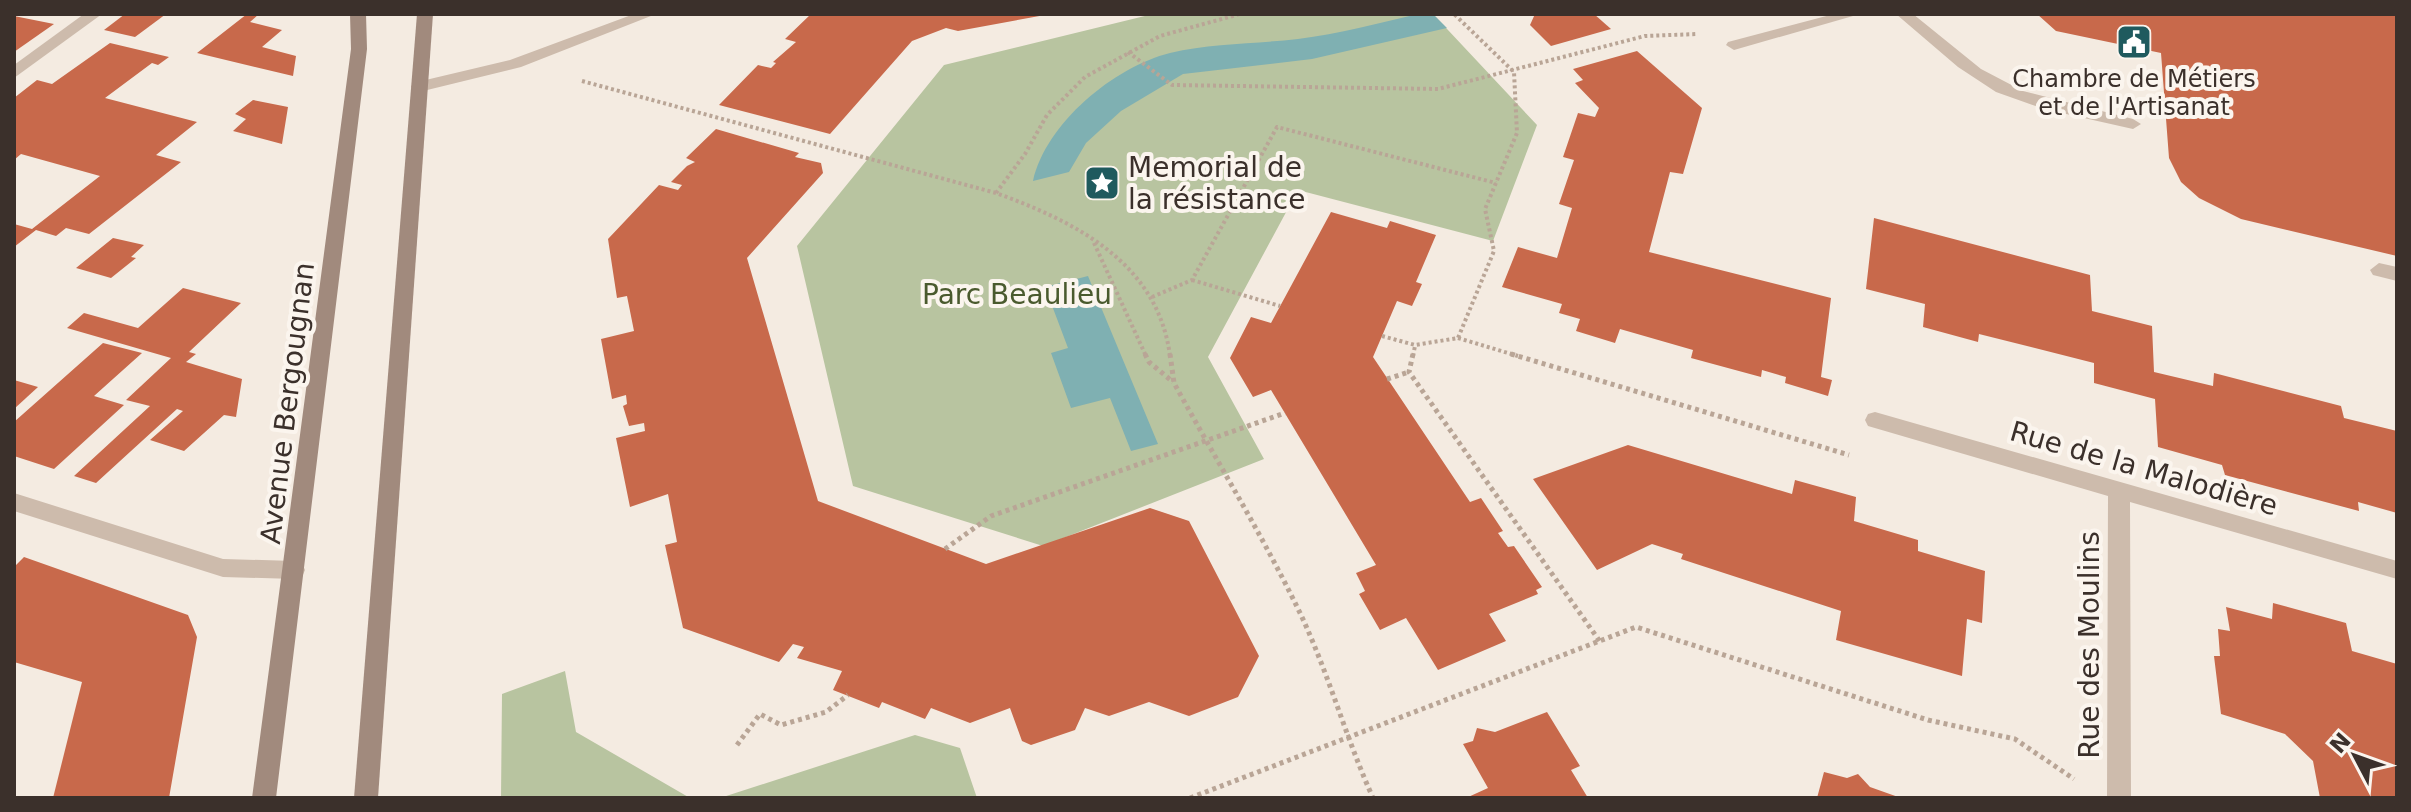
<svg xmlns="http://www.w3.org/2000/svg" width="2411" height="812" font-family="'DejaVu Sans',sans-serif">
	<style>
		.green { fill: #b8c4a0 }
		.water { fill: #7fb0b2 }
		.building { fill: #c8694b }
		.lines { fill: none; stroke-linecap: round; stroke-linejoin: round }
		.path-far1 { stroke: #b9a596; stroke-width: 4; stroke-dasharray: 3 3; stroke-linecap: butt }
		.path { stroke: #b9a596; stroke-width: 5; stroke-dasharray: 4 4; stroke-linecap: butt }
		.service { fill: #cdbbac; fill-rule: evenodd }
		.minor { fill: #cdbbac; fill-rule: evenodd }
		.secondary { fill: #a18a7d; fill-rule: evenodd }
		.labels { text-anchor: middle; stroke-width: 8; stroke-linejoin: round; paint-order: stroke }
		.far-poi-label { font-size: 24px; fill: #3b302b; stroke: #fbf5ee }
		.poi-label { font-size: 28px; fill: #3b302b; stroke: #fbf5ee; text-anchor: start }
		.park-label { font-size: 28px; fill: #4a5a2e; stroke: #fbf5ee }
		.street-label { font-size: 28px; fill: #3b302b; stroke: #fbf5ee }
	</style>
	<rect width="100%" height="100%" fill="#f4ebe1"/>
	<g class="green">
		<path d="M1153,14H1433L1537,125L1493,241L1298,190L1208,357L1264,459L1043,546L853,486L797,246L944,65Z"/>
		<path d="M565,671L576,732L690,798H501L502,694Z"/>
		<path d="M915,735L960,748L977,798H720Z"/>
	</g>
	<g class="water">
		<path d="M1418,14H1433L1447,28L1312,59L1183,74L1121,111L1086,143L1069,172L1033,181C1046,123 1114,67 1170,53C1212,43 1256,44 1298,39C1339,34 1379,23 1418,14Z"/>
		<path d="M1088,276L1158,444L1131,451L1110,398L1071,408L1051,353L1068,348L1045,287Z"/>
	</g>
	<g class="building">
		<path d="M125,14H166L135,37L104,30Z"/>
		<path d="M247,14H259L250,22L282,30L262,47L296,56L293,76L197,53Z"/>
		<path d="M811,14H1045V15L958,31L946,28L912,41L830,134L719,105L758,65L771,68L776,63L773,62L796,42L785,39Z"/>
		<path d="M1535,14H1594L1611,29L1551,46L1530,25Z"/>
		<path d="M2037,14H2397V256L2241,219L2199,198L2181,182L2169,158L2161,53L2056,31Z"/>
		<path d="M14,16L54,24L14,52Z"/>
		<path d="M110,43L169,57L158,65L152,63L105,98L197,122L156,155L181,162L89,234L66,228L56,236L36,230L14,247V224L32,229L100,176L21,154L14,160V98L37,80L52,84Z"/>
		<path d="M1637,51L1702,108L1683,174L1670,172L1649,252L1831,298L1821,377L1832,380L1828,396L1785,383L1786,377L1762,370L1761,377L1691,358L1693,350L1620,329L1615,343L1576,331L1580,319L1559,313L1562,304L1502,287L1518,247L1557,258L1572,208L1559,204L1574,160L1563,157L1578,113L1595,117L1599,108L1575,83L1583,80L1573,69Z"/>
		<path d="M253,100L288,107L282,144L233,131L246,119L235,114Z"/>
		<path d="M716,129L799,153L795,157L821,163L823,173L747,258L818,501L986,564L1150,508L1189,521L1259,656L1238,697L1189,716L1149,702L1109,716L1085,708L1075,730L1031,745L1022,741L1010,708L970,723L931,708L925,719L882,702L879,708L833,690L842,671L797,658L804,647L793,644L779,662L683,628L665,545L677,542L668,494L630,507L616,438L645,431L644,423L629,426L623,406L627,404L626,395L612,399L601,339L634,331L627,296L617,298L608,239L659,185L678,190L682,185L671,182L687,166L695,162L686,158Z"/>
		<path d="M1331,212L1387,228L1390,221L1436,235L1416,282L1422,284L1412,306L1397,301L1373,357L1470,502L1481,498L1503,531L1498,533L1508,547L1514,546L1542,587L1536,590L1538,594L1489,614L1506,641L1438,670L1406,618L1380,630L1359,594L1365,591L1356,573L1376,565L1271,390L1253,397L1230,358L1251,317L1271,323Z"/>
		<path d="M1874,218L2090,275L2092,311L2152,326L2154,372L2213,386L2214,373L2341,406L2344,418L2397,431V513L2358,502L2359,511L2225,475L2222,465L2158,447L2155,399L2094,383V363L1979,334L1978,342L1923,327L1925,304L1866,289Z"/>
		<path d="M113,238L144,245L131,257L136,258L111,278L76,268Z"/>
		<path d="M183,288L241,303L189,352L196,354L186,362L242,379L236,417L224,415L184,451L150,440L183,411L177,409L96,483L74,476L150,406L126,400L171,358L67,328L84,313L138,328Z"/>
		<path d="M103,343L142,353L94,396L124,405L54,469L14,456V422Z"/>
		<path d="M14,380L38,387L14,409Z"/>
		<path d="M1628,445L1792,494L1795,480L1856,497L1854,521L1918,540V551L1985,571L1982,623L1967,619L1962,676L1836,640L1841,611L1681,559L1683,554L1652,544L1597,570L1533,479Z"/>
		<path d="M24,557L188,615L197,637L169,798H53L82,682L14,662V567Z"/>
		<path d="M2273,603L2346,623L2352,651L2397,664V798H2320L2313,761L2285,734L2221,714L2214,656H2220L2218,629L2230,631L2226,607L2272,619Z"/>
		<path d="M1547,712L1580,766L1571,770L1588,798H1466L1488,788L1463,744L1473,741L1477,728L1495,732Z"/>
		<path d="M1824,772L1847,778L1858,774L1870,787L1901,798H1817Z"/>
	</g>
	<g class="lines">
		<g class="path-far1">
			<path d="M1128,52L1172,85L1438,89L1645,36L1697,34"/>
			<path d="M582,81L996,193C1076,222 1158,263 1170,356"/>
			<path d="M996,193L1025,154L1047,115L1085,77L1160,36L1240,14"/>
			<path d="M1094,243L1146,356"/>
			<path d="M1192,280L1280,306"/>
			<path d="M1152,297L1192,280L1277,127L1496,183"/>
			<path d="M1382,336L1415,345L1458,338L1494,251L1485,209L1517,133L1514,72L1454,14"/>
			<path d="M1458,338L1518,356"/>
			<path d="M1413,356L1415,346"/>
		</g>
		<g class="path">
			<path d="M1145,354L1149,362L1173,382"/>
			<path d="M1170,354L1174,383C1216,460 1263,536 1301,615C1329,675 1346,738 1373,798"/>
			<path d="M1413,354L1409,372L1601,643"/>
			<path d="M1511,354L1849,455"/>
			<path d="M1387,379L1409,372"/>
			<path d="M945,549L991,516L1285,413"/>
			<path d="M737,745L760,714L781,725L826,712L848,695"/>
			<path d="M1190,798L1636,627L1928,720L2015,739L2074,779"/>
		</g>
		<g class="service">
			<path d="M1834,14H1860L1734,50L1726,45L1728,42Z"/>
			<path d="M1896,14H1913L1981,69L2023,91L2133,119L2141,124L2133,129L2044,109L1996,92L1958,67Z"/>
			<path d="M2379,263L2397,267V281L2373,275L2370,270Z"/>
		</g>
		<g class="minor">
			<path d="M84,14H102L14,78V65Z"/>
			<path d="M634,14H656L521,67L419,92L411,87L413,83L510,60Z"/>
			<path d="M1875,412L2397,561V579L2130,502L2131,798H2107L2108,496L1868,426L1865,420L1868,414Z"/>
			<path d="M14,493L223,559L294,561L302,563L305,570L302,577L294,579L223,577L14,511Z"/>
		</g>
		<g class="secondary">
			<path d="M350,14H366L367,49L276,798H252L351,49Z"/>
			<path d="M417,14H433L378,798H354Z"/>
		</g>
	</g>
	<defs>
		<symbol id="civic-square" viewBox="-11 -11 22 22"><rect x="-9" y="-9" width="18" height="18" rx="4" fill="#1f5a5e" stroke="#fbf5ee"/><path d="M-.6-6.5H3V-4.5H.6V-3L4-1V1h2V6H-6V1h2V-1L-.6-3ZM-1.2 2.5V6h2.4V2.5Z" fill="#fff"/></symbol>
		<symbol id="sight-square" viewBox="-11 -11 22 22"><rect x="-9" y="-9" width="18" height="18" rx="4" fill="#1f5a5e" stroke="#fbf5ee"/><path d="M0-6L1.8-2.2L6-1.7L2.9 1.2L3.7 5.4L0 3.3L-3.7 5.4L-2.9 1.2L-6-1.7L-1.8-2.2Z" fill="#fff"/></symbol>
	</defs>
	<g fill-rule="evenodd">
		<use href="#civic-square" x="2114" y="22" width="40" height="40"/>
		<use href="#sight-square" x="1082" y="163" width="40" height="40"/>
	</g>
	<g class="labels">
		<g class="far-poi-label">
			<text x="2134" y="87">Chambre de Métiers<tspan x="2134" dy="28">et de l'Artisanat</tspan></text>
		</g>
		<g class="poi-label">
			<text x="1128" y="177">Memorial de<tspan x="1128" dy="32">la résistance</tspan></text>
		</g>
		<g class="park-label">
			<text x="1017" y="304">Parc Beaulieu</text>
		</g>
		<g class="street-label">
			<text transform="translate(287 403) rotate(-83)" y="10">Avenue Bergougnan</text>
			<text transform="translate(2144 468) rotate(16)" y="10">Rue de la Malodière</text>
			<text transform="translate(2089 645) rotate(-90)" y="10">Rue des Moulins</text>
		</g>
	</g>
	<rect width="2411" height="812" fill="none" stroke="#3b302b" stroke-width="32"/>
	<g transform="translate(2355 756) rotate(311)" stroke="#fbf5ee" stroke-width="6" paint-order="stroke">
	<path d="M0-6L14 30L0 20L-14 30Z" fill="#3b302b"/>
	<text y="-12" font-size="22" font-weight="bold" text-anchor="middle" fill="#3b302b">N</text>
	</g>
</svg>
